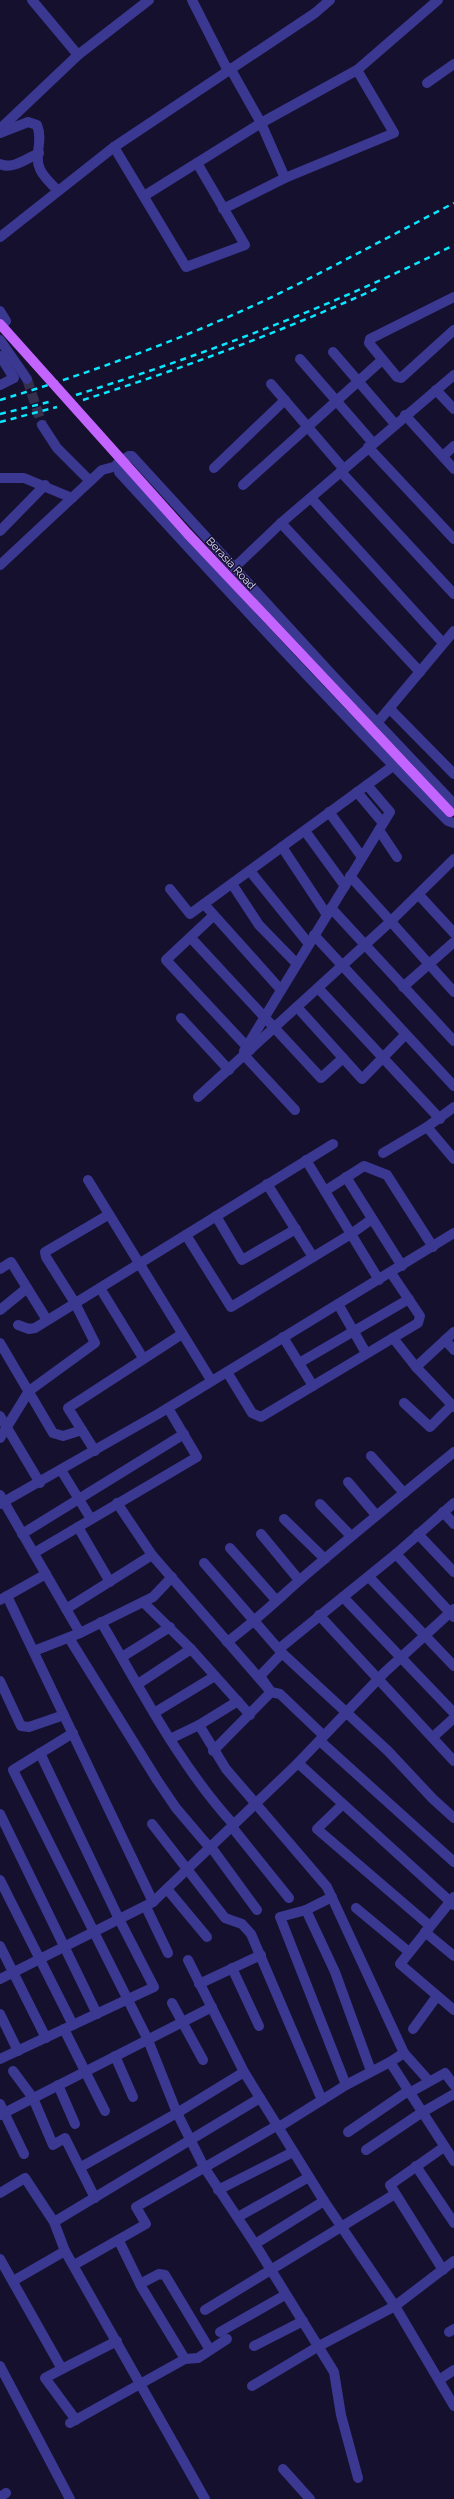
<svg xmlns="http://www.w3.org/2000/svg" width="454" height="2499" font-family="Raleway,sans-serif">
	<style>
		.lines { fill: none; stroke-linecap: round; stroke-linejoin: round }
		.minor-tunnel { stroke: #342f4d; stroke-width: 10; stroke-dasharray: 10 5; stroke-linecap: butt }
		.minor { stroke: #3a3891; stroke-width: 10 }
		.rail { stroke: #09e8ff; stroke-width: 2.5; stroke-dasharray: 6 5; stroke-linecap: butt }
		.major-bridge { stroke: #c464ff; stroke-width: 10 }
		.labels { text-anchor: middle; stroke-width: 3; stroke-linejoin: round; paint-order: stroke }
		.street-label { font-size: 11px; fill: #e1ddff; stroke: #15102e }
	</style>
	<rect width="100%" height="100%" fill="#15102e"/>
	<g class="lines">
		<path class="minor-tunnel" d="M27,379L42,425"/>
		<g class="minor">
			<path d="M32,0L78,55"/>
			<path d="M192,0L227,69"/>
			<path d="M230,68L261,123L285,178"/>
			<path d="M427,83L454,64"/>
			<path d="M0,129L78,55L149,0"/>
			<path d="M0,133L28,122L37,125C44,142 33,155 40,169C43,177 52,184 58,191"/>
			<path d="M114,147L186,267L245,245L197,163"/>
			<path d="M0,164C13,170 27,158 39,153"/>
			<path d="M144,196L261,123L357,70L438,0"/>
			<path d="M223,209L285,178L394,133L357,70"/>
			<path d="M0,237L114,147L315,13L330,0"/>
			<path d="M454,297L370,339L369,343L397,377L401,378L454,330"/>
			<path d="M0,311L6,321L0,327"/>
			<path d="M0,340L27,379"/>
			<path d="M333,352L395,424"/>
			<path d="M0,356L14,378L0,385"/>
			<path d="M300,359L373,443"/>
			<path d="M271,384L342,467L341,472L454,594"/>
			<path d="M436,390L454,409"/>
			<path d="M405,415L454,469"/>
			<path d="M42,425L57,448L90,481"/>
			<path d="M368,447L454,539"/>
			<path d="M443,456L454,446"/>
			<path d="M214,468L285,400"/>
			<path d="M0,478H24L72,498"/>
			<path d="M243,485L382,360"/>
			<path d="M312,499L443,643"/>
			<path d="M281,523L420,672"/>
			<path d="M0,531L45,485"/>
			<path d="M0,565L102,470L117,466"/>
			<path d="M235,567L281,523L454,375"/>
			<path d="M390,709L454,774"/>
			<path d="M377,723L454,631"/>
			<path d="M357,792L383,823"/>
			<path d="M454,804L334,677L132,456H129L117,464L119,472C227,590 335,708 448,821L454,823"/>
			<path d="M329,812L362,857"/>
			<path d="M379,830L397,857"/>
			<path d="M305,831L345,886"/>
			<path d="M282,847L327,915"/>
			<path d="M250,871L309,944"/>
			<path d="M350,876L454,992"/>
			<path d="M232,884L259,925L297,964"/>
			<path d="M170,889L190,914L393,766"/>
			<path d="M419,895L454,933"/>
			<path d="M204,904L281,990"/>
			<path d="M331,908L454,1041"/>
			<path d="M213,916L166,960L250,1050"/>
			<path d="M314,935L454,1086"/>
			<path d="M191,938L321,1078L343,1058"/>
			<path d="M403,987L454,942"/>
			<path d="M318,988L440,1119"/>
			<path d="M297,1007L362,1079L405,1035"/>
			<path d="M181,1018L229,1070"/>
			<path d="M244,1051L390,812L367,785"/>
			<path d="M244,1055L295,1110"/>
			<path d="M198,1097L390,922L454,859"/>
			<path d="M427,1127L454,1159"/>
			<path d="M383,1153L427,1127L454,1107"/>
			<path d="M306,1160L379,1280"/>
			<path d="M346,1177L402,1266"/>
			<path d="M88,1180L211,1380"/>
			<path d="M267,1184L313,1257"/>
			<path d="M325,1191L364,1166L387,1175L433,1247"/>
			<path d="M216,1216L242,1260L296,1229"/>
			<path d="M186,1235L231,1307L351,1234L372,1219"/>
			<path d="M0,1269L11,1262L47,1320"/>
			<path d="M100,1288L143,1358"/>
			<path d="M338,1304L366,1353"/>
			<path d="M0,1310L27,1288"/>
			<path d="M18,1325L29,1329L35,1328L333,1144"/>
			<path d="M283,1337L313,1386"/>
			<path d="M393,1338L416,1367L454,1407"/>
			<path d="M445,1340L454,1350"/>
			<path d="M0,1343L53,1433L63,1436L82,1430"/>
			<path d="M299,1363L409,1299"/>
			<path d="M416,1367L454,1332"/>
			<path d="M227,1372L252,1413L261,1417L418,1323L420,1316L391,1273"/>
			<path d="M404,1403L430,1427L452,1405"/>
			<path d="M0,1416L40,1483"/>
			<path d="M0,1438L29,1391L95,1343L75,1303L46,1257L45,1252L108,1215"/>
			<path d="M95,1451L68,1408L182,1334"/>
			<path d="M371,1456L404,1493"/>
			<path d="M61,1470L91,1519"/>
			<path d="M348,1482L376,1515"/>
			<path d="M0,1495L80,1633"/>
			<path d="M117,1503L152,1555L271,1692L280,1694L323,1735"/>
			<path d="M0,1504L158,1414L454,1233"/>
			<path d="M320,1504L351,1536"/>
			<path d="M443,1512L454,1524"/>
			<path d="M284,1519L325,1559"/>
			<path d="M78,1527L110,1582"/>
			<path d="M22,1534L184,1434"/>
			<path d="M261,1534L299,1580"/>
			<path d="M418,1534L454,1572"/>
			<path d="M230,1548L276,1600"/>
			<path d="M34,1553L197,1457L168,1408"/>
			<path d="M396,1554L454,1617"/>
			<path d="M204,1563L282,1653L388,1751L433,1799L454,1818"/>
			<path d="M369,1577L454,1666"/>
			<path d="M7,1596L153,1902"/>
			<path d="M343,1597L454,1713"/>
			<path d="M0,1600L46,1574"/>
			<path d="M143,1602L191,1649L250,1715"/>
			<path d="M66,1609L152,1555"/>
			<path d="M319,1615L454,1761"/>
			<path d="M101,1622C142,1691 179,1765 234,1825"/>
			<path d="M69,1638L157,1780L176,1808L210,1848"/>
			<path d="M227,1642C256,1621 281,1596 308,1573C356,1532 405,1492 454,1452"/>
			<path d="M280,1648L396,1554L454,1503"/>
			<path d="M34,1651L80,1633L153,1597L172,1577"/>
			<path d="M122,1657L170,1627"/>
			<path d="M0,1681L21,1726L29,1727L64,1715"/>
			<path d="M138,1684L191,1649"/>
			<path d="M154,1713L215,1676"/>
			<path d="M199,1725L226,1769L327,1887L404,2053L390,2062L454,2161"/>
			<path d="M73,1733L13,1770L148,2040L177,2113L204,2167L255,2244L334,2372L341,2415L358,2478"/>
			<path d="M433,1737L454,1718"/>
			<path d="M170,1739L199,1725L238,1701"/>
			<path d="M320,1741L454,1862"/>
			<path d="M213,1751L271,1692L260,1676L282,1653"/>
			<path d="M298,1763L454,1905"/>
			<path d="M342,1805L317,1829L430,1926"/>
			<path d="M0,1814L97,2014"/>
			<path d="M152,1824L225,1918L242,1924L251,1934L322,2100"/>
			<path d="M232,1827L289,1898"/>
			<path d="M211,1847L257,1910"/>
			<path d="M0,1880L73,2025"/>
			<path d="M167,1889L207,1937"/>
			<path d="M332,1897L306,1910L335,1972L371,2071"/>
			<path d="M454,1897L400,1964L454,2010"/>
			<path d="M146,1907L168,1953"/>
			<path d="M356,1908L409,1952"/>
			<path d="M306,1910L280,1917L346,2085"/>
			<path d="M425,1932L454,1956"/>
			<path d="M0,1946L46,2038"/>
			<path d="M188,1960L244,2072L324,2201L395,2306L454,2261"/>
			<path d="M232,1968L259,2026"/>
			<path d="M0,1979L153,1902L298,1763L385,1672L454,1609"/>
			<path d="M199,1984L261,1955"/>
			<path d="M172,2003L203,2060"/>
			<path d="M0,2014L18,2051"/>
			<path d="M64,2029L105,2111"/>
			<path d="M413,2029L437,1996"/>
			<path d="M404,2053L429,2081"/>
			<path d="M115,2056L133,2097"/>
			<path d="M0,2059L154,1987L119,1919L40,1753"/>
			<path d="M13,2071L33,2098L53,2145L65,2138L95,2198"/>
			<path d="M58,2085L75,2124"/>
			<path d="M409,2093L445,2073L454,2085"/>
			<path d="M0,2104L24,2154"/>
			<path d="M0,2115L212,2007"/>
			<path d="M279,2127L346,2085L390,2062"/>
			<path d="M348,2132L408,2091"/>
			<path d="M366,2150L421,2113L454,2094"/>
			<path d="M416,2166L454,2223"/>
			<path d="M81,2167L177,2113L244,2072"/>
			<path d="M218,2190L293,2152"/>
			<path d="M0,2193L25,2178L54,2222L65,2251L205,2499"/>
			<path d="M238,2217L309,2177"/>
			<path d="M54,2222L260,2098"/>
			<path d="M119,2241L142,2288L185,2359"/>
			<path d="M255,2244L324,2201"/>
			<path d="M0,2259L62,2369L45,2378L76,2420"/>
			<path d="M74,2265L146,2224L136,2207L278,2125"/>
			<path d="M443,2270L390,2185L444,2147"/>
			<path d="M13,2281L65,2251"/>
			<path d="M140,2284L159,2274L165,2275L210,2350"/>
			<path d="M205,2310L395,2194"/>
			<path d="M220,2332L285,2295"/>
			<path d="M449,2332L454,2329"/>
			<path d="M254,2346L303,2321"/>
			<path d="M0,2366L70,2499"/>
			<path d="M62,2369L117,2341"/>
			<path d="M439,2380L454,2370"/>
			<path d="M252,2386L319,2346L395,2306L454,2406"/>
			<path d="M70,2423L185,2359L198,2358L227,2339"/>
			<path d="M283,2469L310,2499"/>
			<path d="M0,2497L6,2493"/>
		</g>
		<g class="rail">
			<path d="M76,395C206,354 333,306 454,245"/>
			<path d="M0,400C93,372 186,338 274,296C335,266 394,234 454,203"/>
			<path d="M83,400C184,368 283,331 380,287"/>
			<path d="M0,414L53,401"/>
			<path d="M0,422L57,407"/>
		</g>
		<path class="major-bridge" d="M0,324L187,533L450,812"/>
	</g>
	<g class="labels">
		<g class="street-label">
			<text transform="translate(231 563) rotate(47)" y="4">Berasia Road</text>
		</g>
	</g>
</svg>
